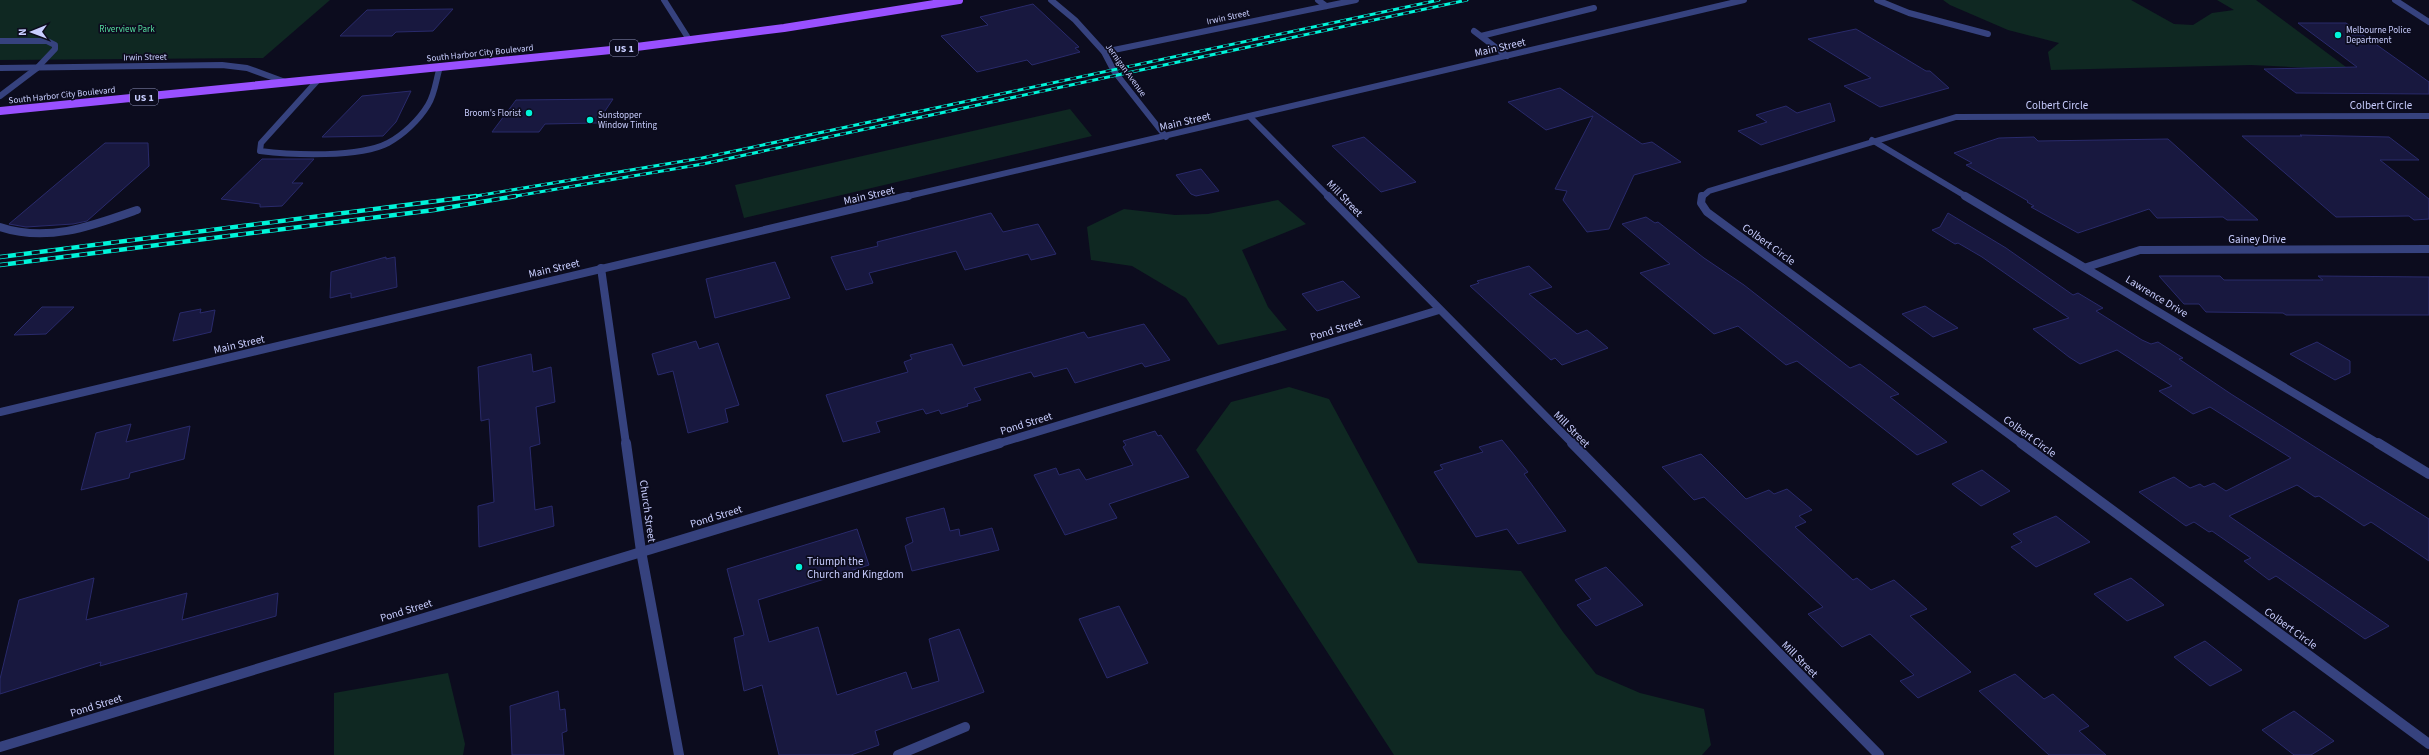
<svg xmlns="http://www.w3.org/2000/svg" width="2429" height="755" font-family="'Source Sans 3',sans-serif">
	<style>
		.green { fill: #0f2822 }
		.building { fill: #18183f; stroke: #292a6b }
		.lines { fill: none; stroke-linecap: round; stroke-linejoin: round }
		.service-far2 { stroke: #36427e; stroke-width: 6 }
		.service-far1 { stroke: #36427e; stroke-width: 8 }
		.service { stroke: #36427e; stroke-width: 10 }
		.minor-far2 { stroke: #36427e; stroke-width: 6 }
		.minor-far1 { stroke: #36427e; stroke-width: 8 }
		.minor { stroke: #36427e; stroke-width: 10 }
		.tertiary { stroke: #36427e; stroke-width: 6 }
		.primary { stroke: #9950ff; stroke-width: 8 }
		.rail-far1-casing { stroke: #00f4d9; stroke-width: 3 }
		.rail-casing { stroke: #00f4d9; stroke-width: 4.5 }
		.rail-far1 { stroke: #0c0c1e; stroke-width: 2; stroke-dasharray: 6; stroke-linecap: butt }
		.rail { stroke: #0c0c1e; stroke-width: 3; stroke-dasharray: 8; stroke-linecap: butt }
		.poi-dot { fill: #00f4d9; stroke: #0c0c1e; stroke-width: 1.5 }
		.labels { text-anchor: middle; stroke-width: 3.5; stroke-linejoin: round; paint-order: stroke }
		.far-street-label { font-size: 9px; fill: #c9ceff; stroke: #0c0c1e }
		.far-park-label { font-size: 9px; fill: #55df9f; stroke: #0c0c1e }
		.far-poi-label { font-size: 9px; fill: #c9ceff; stroke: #0c0c1e; text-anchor: start }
		.shield { fill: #0c0c1e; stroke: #9094bc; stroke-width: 1 }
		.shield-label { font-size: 10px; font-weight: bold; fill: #c9ceff }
		.street-label { font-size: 11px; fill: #c9ceff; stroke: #0c0c1e }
		.poi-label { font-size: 11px; fill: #c9ceff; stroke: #0c0c1e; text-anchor: start }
	</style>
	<rect width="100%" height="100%" fill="#0c0c1e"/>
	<g class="green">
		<path d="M0,0H330L263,58L0,60Z"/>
		<path d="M1943,0H2131L2174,24L2193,25L2212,13L2234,10L2217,0H2256L2350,70L2251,65L2051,70L2048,52L2059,43L2008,30L1950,5Z"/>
		<path d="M1070,109L1092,136L744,218L735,185Z"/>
		<path d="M1278,200L1306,224L1242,250L1268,307L1287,330L1218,345L1186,298L1132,266L1091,260L1087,227L1124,209L1175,215L1208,214Z"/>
		<path d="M1289,387L1329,399L1418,563L1521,571L1563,632L1596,674L1640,693L1704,709L1711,745L1702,755H1394L1196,450L1231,402Z"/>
		<path d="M448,673L465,744L463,755H334V693Z"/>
	</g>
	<g class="building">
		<path d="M1033,4L1079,47L1075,48L1080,52L1032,65L1027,60L977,72L941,36L988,25L980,17Z"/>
		<path d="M453,9L433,31L396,32L392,36H340L367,10Z"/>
		<path d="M2298,23H2346L2429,82V94L2296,93L2264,69L2357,67Z"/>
		<path d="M1856,29L1926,71H1930L1949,88L1880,107L1844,86L1871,78L1808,39Z"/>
		<path d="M1560,88L1642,144L1652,142L1681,162L1634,175L1609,229L1587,232L1563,200L1567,191L1555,189L1593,116L1546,130L1508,102Z"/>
		<path d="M411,91L396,122L383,136L322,137L362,96Z"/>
		<path d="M613,99L597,123L545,124L539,132H492L516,100Z"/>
		<path d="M1830,103L1835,121L1761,145L1738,131L1767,122L1756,115L1786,106L1797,113Z"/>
		<path d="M2300,135L2389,137L2419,160H2380L2429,199V219L2414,220L2409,216L2336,217L2242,136H2302Z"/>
		<path d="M1364,137L1416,182L1381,192L1332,146Z"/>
		<path d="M2034,137L2038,141L2168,139L2258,220H2227L2223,217L2157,218L2149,209L2078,233L2031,207L2034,206L2027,202L2028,201L1966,165L1972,163L1954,153L1999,138Z"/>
		<path d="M105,143H148L149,166L87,221L73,224L26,227L9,224Z"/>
		<path d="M262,159H314L292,183H303L282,206L260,207V204L221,199Z"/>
		<path d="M1201,169L1219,191L1196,196L1191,194L1176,175Z"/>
		<path d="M991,213L1003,232L1038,224L1056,254L1031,260L1028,254L965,270L956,251L869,273L873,283L846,290L831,257L878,246L877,242Z"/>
		<path d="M1948,213L2006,248L2073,295L2078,293L2103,308L2096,311L2142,340L2151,344L2158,342L2183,358L2179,359L2231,394L2429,519V561L2371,522L2364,526L2319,496L2315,497L2297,485L2229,516L2389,626L2365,639L2276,576L2269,580L2244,561L2251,558L2212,531L2209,532L2194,522L2186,526L2139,492L2174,477L2190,488L2200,484L2204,487L2214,483L2226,491L2291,458L2210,407L2193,414L2159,391L2172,386L2117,350L2080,364L2069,357L2033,329L2069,318L1982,257L1958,243L1955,244L1932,230L1940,227Z"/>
		<path d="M1646,217L1655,223L1658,222L1704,258L1744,285L1850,368L1860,364L1899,394L1890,397L1947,442L1917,455L1797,361L1786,365L1738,326L1714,334L1640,273L1670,264L1622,224Z"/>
		<path d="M386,257V259L395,257L397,287L351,298V293L330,298L331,272Z"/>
		<path d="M775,262L790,298L715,318L706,279Z"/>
		<path d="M1529,266L1552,287L1529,294L1577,334L1587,330L1608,348L1562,365L1555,358L1551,360L1470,286L1479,283L1477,281Z"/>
		<path d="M2159,276H2220L2224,280H2323L2318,276L2429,277V315H2286L2283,313L2206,312L2199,304H2184Z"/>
		<path d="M1343,281L1360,297L1317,311L1302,294Z"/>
		<path d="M1925,306L1958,328L1933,337L1902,314Z"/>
		<path d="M42,307H74L46,334L14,335Z"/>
		<path d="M201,309L200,313L215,310L211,332L173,341L180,313Z"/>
		<path d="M1144,324L1170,360L1145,367L1142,363L1075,383L1067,368L1034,377L1031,372L974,388L981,400L967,404L968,406L941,414L939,410L926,414L923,409L876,422L880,432L843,442L826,395L908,372L904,362L912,359L910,355L952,344L963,366L1084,332L1088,338Z"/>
		<path d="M696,341L699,349L718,343L739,405L725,409L728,422L688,433L673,371L658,375L652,354Z"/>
		<path d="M2317,342L2350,361V373L2335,380L2290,354Z"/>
		<path d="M531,354L533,372L551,367L555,402L536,407L540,444L530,447L535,510L552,506L554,526L479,547L478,506L494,502L489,419L481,421L478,367Z"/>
		<path d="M131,424L126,442L190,426L184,459L130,473L129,478L81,490L96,433Z"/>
		<path d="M1155,431L1158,436L1161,435L1189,477L1109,504L1117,518L1065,535L1034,475L1056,468L1059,475L1079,469L1086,480L1133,465L1123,447L1126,445L1123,441Z"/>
		<path d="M1502,440L1528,472L1524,474L1566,531L1518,544L1507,529L1476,537L1434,472L1443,469L1440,465L1483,452L1479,447Z"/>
		<path d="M1701,454L1746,499L1769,490L1774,494L1787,489L1812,510L1799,516L1806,522L1795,527L1853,580L1857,578L1871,590L1894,580L1927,609L1910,616L1971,672L1918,698L1900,681L1914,675L1870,634L1842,647L1808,614L1823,607L1704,497L1694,500L1662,467Z"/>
		<path d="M1982,470L2010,491L1981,506L1952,484Z"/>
		<path d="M944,508L950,531L959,529L960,536L992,528L999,550L912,571L905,546L913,542L906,518Z"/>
		<path d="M2056,516L2090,542L2036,567L2011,547L2022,542L2013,534Z"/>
		<path d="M857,529L869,565L758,600L769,642L818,627L837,695L906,672L912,689L939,681L929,639L959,629L984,692L875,731L879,745L851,755H779L762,685L744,691L734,638L744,635L727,569Z"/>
		<path d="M1606,567L1643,605L1596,626L1577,605L1591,599L1575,580Z"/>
		<path d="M94,578L86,620L187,593L182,620L278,593L276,616L100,666L101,662L0,694V679L19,600Z"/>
		<path d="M2131,578L2164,605L2127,621L2094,594Z"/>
		<path d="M1119,606L1148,663L1107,678L1079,619Z"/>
		<path d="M2205,641L2242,670L2210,686L2174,657Z"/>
		<path d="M2015,674L2044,699L2053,694L2089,726L2079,731L2106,755H2049L1979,691Z"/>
		<path d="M558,691L560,710L565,709L567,731L562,733L564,755H512L510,706Z"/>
		<path d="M2294,711L2334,741L2311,755H2294L2262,730Z"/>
	</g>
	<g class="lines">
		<g class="service-far2">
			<path d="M1877,0L1909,13L1988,34"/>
			<path d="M1474,31L1507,56"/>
			<path d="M1481,36L1594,8"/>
			<path d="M0,41H47L55,45V49L37,68"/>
			<path d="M318,80L261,143L260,151C292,155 359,158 388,143C403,135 419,120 428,105C435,94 436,79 440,67"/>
		</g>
		<path class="service-far1" d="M0,227C47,243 92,226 137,210"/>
		<path class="service" d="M898,755L965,727"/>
		<g class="minor-far2">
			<path d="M664,0L690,41"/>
			<path d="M1051,0L1075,20L1104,52L1114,71L1166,137"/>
			<path d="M1318,0L1326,6"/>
			<path d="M1104,52L1356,0"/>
			<path d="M0,68L222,65L247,68L288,83"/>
			<path d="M0,96L37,68"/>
			<path d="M1250,117L1329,197"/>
			<path d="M1872,140L1967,197"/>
			<path d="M904,197L1744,0"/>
			<path d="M1702,197L1709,191L1956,117L2429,116"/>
		</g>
		<g class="minor-far1">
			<path d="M1328,196L1573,444"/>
			<path d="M1702,196L1701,203L1707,212L2022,444"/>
			<path d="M1965,196L2379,444"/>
			<path d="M2087,267L2140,250L2429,249"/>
			<path d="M601,268L626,444"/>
			<path d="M0,412L908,196"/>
			<path d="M997,444L1439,310"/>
		</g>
		<g class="minor">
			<path d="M626,443L641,551L679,755"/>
			<path d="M1572,443L1879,755"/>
			<path d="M2021,443L2429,744"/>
			<path d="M2378,443L2429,474"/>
			<path d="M0,747L1000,443"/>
		</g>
		<path class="tertiary" d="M2395,0L2429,22"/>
		<path class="primary" d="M0,111L621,49L784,28L959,0"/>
		<defs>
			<g id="rail-far1">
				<path d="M470,197L702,158L1439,0"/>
				<path d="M510,197L703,164L1467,0"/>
			</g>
			<g id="rail">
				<path d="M0,257L476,196"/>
				<path d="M0,265L434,210L516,196"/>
			</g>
		</defs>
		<use href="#rail-far1" class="rail-far1-casing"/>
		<use href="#rail" class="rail-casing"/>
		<use href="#rail-far1" class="rail-far1"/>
		<use href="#rail" class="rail"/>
	</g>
	<g class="poi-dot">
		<circle cx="2338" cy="35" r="4"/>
		<circle cx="529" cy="113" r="4"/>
		<circle cx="590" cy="120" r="4"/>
		<circle cx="799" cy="567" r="4"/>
	</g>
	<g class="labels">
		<g class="far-street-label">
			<text transform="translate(1228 17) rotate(-12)" y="3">Irwin Street</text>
			<text transform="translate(480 53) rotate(-6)" y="3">South Harbor City Boulevard</text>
			<text transform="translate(145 57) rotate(-1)" y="3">Irwin Street</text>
			<text transform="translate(1126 70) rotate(54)" y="3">Jernigan Avenue</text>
			<text transform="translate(62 95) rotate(-6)" y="3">South Harbor City Boulevard</text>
		</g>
		<g class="far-park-label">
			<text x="127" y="32">Riverview Park</text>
		</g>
		<g class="far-poi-label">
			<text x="2346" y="33">Melbourne Police<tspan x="2346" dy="10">Department</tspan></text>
			<text x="521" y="116" text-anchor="end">Broom's Florist</text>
			<text x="598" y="118">Sunstopper<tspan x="598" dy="10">Window Tinting</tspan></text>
		</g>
		<g class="shield">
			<rect x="610" y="40" width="28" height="16" rx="3"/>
			<rect x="130" y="89" width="28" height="16" rx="3"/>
		</g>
		<g class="shield-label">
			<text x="624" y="52">US 1</text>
			<text x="144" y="101">US 1</text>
		</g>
		<g class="street-label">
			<text transform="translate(1500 47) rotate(-13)" y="4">Main Street</text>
			<text x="2057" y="109">Colbert Circle</text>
			<text x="2381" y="109">Colbert Circle</text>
			<text transform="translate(1185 121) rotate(-13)" y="4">Main Street</text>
			<text transform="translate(869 195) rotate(-13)" y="4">Main Street</text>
			<text transform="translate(1345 198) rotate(46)" y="4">Mill Street</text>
			<text x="2257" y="243">Gainey Drive</text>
			<text transform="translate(1769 244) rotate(36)" y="4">Colbert Circle</text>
			<text transform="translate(554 268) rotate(-13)" y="4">Main Street</text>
			<text transform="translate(2157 296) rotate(31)" y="4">Lawrence Drive</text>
			<text transform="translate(1336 329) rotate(-17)" y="4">Pond Street</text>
			<text transform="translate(239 344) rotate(-13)" y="4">Main Street</text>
			<text transform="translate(1026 423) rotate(-17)" y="4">Pond Street</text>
			<text transform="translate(1572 429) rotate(45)" y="4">Mill Street</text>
			<text transform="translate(2030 436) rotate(36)" y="4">Colbert Circle</text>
			<text transform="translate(648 511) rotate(82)" y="4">Church Street</text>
			<text transform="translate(716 516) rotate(-17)" y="4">Pond Street</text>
			<text transform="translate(406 610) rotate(-17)" y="4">Pond Street</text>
			<text transform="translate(2291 628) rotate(36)" y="4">Colbert Circle</text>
			<text transform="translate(1800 659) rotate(45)" y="4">Mill Street</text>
			<text transform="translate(96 705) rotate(-17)" y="4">Pond Street</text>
		</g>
		<g class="poi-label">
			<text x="807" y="565">Triumph the<tspan x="807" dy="13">Church and Kingdom</tspan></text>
		</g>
	</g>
	<g transform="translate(32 32) rotate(269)" stroke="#0c0c1e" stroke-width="3" paint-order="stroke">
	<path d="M0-3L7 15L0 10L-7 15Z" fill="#c9ceff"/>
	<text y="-6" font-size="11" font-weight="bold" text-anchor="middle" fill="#c9ceff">N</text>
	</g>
</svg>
